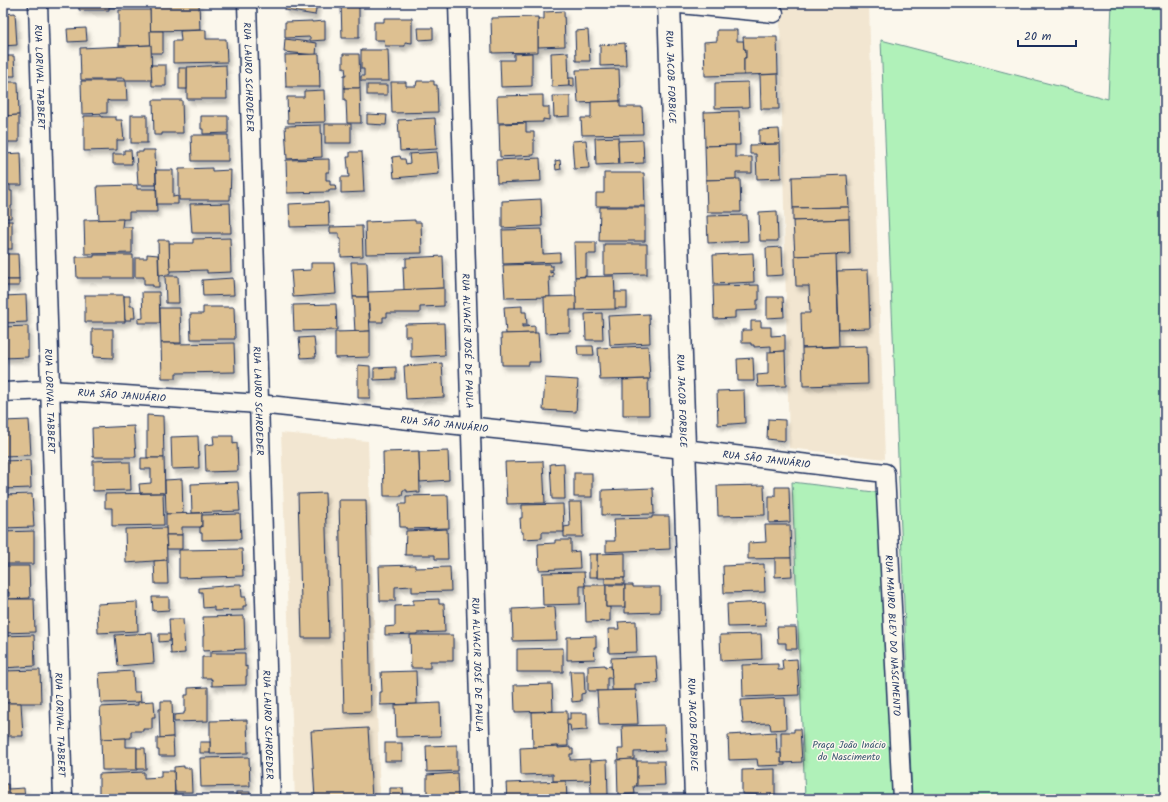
<svg xmlns="http://www.w3.org/2000/svg" width="1168" height="802" font-family="Kalam,sans-serif">
	<style>
		.built { fill: #f2e6d1 }
		.green { fill: #b0f1b9; stroke: #66908c }
		.building { fill: #ddc091; stroke: #1b2f5e; filter: url(#shadow) }
		.lines { fill: none; stroke-linecap: round; stroke-linejoin: round }
		.street-casing { stroke: #1b2f5e; stroke-width: 21 }
		.secondary-casing { stroke: #1b2f5e; stroke-width: 25 }
		.street { stroke: #fbf7ec; stroke-width: 18 }
		.secondary { stroke: #fbf7ec; stroke-width: 22 }
		.labels { text-anchor: middle; stroke-width: 3; stroke-linejoin: round; paint-order: stroke }
		.street-label { font-size: 10px; fill: #1b2f5e; stroke: #fbf7ec }
		.park-label { font-size: 10px; fill: #395670; stroke: #fbf7ec }
	</style>
	<defs>
		<filter id="shadow"><feDropShadow dx="2.5" dy="4.5" stdDeviation="2" flood-color="#0004"/></filter>
	</defs>
	<rect width="100%" height="100%" fill="#fbf7ec"/>
	<filter id="ink" filterUnits="userSpaceOnUse"><feTurbulence type="fractalNoise" baseFrequency=".025" numOctaves="2"/><feDisplacementMap in="SourceGraphic" scale="8" xChannelSelector="R" yChannelSelector="G"/><feConvolveMatrix kernelMatrix="1 2 1 2 8 2 1 2 1" color-interpolation-filters="sRGB"/></filter>
	<g filter="url(#ink)">
		<g class="built">
			<path d="M780,3H869L870,42L885,459L789,448L780,19L774,13L780,7Z"/>
			<path d="M281,433L368,441L380,799H295Z"/>
		</g>
		<g class="green">
			<path d="M1112,3H1165V799H912L881,40L1108,99Z"/>
			<path d="M792,482L882,493L898,799H805Z"/>
		</g>
		<g class="building">
			<path d="M79,3H117V7H109V10H79Z"/>
			<path d="M150,3H199L200,30L150,31Z"/>
			<path d="M286,3H317L315,15L285,10Z"/>
			<path d="M341,3H359V38H342Z"/>
			<path d="M119,10H150L151,45L119,46Z"/>
			<path d="M564,11L565,46L538,47V19H544V12Z"/>
			<path d="M15,13L17,45L3,46V14Z"/>
			<path d="M538,17V52L492,53L491,18Z"/>
			<path d="M384,18H412V43L405,42V46H385L384,40H374V22H384Z"/>
			<path d="M312,21V22L325,21V40L310,41V37L285,38V22Z"/>
			<path d="M86,28L87,41L68,42L67,29Z"/>
			<path d="M418,28H433V39L419,40Z"/>
			<path d="M206,30V39H226L227,62L173,63V41H181L180,31Z"/>
			<path d="M588,30L590,61H576L575,31Z"/>
			<path d="M717,30H737V41H744V49H746V58H744V75L705,76L704,42L717,41Z"/>
			<path d="M150,31H163V53H151Z"/>
			<path d="M743,37H777L778,74L744,75V58H746V49H744Z"/>
			<path d="M285,39L317,43L316,55L284,52Z"/>
			<path d="M625,43L626,65L600,66V45Z"/>
			<path d="M151,45L152,80H125V78H115V80H81L80,48Z"/>
			<path d="M361,50H388L389,81H361V76H364V69H361Z"/>
			<path d="M568,52L569,86L552,87L551,53Z"/>
			<path d="M532,53V86L501,87L500,60H514V54Z"/>
			<path d="M319,54L320,87H286L285,55Z"/>
			<path d="M343,54H359L360,88H344V75H346L345,68H343Z"/>
			<path d="M3,56H14L15,76H3Z"/>
			<path d="M151,65H166V86H152Z"/>
			<path d="M226,65L227,99H187V67Z"/>
			<rect x="179" y="68" width="8" height="21"/>
			<path d="M619,69L620,101L578,103L576,70Z"/>
			<path d="M778,74L779,109H761L760,75Z"/>
			<path d="M569,78H574V87L569,86Z"/>
			<path d="M81,81H126L127,101H110L107,100V113L82,114Z"/>
			<path d="M417,81H434V85H437L438,112L392,113L391,82H406V86H416Z"/>
			<path d="M3,82H18L19,115L3,116Z"/>
			<path d="M748,82L749,107L715,108V83Z"/>
			<rect x="367" y="85" width="20" height="10"/>
			<path d="M344,88H360L361,123H347L346,100H344Z"/>
			<path d="M324,90L325,122L288,123L287,97H304V91Z"/>
			<path d="M543,95V107H549V120L543,119V122L498,123L497,96Z"/>
			<path d="M553,96H570V116L554,117Z"/>
			<path d="M153,100H182L183,133H162V135H154Z"/>
			<path d="M620,101V107H642L643,134L582,135L581,118H591V102Z"/>
			<path d="M739,111L740,145L705,146L704,112Z"/>
			<path d="M367,114L387,115L386,125L367,124Z"/>
			<path d="M19,115V142H3V116Z"/>
			<rect x="131" y="115" width="16" height="28"/>
			<path d="M84,116H102V117H116V120H122L124,140H117V150L84,151Z"/>
			<path d="M201,116H228V133L203,134V129H201Z"/>
			<path d="M435,118L437,149L400,151L398,120Z"/>
			<path d="M526,123V132H534V155L500,157L499,124Z"/>
			<rect x="325" y="124" width="26" height="19"/>
			<path d="M321,125L322,157L287,159L285,126Z"/>
			<path d="M779,129L780,144H759V130Z"/>
			<path d="M191,135H228V161H192Z"/>
			<path d="M618,137L619,164L596,165L595,138Z"/>
			<path d="M586,140L589,168L574,169L572,141Z"/>
			<path d="M643,140L644,163L619,164L618,141Z"/>
			<path d="M780,144L781,178L757,179L756,154H750V145Z"/>
			<path d="M735,145V157H752V173H736V179L706,180L705,146Z"/>
			<path d="M124,150H131L132,164H113V154H124Z"/>
			<path d="M143,150H155L156,185H138L136,152H143Z"/>
			<path d="M350,152H362L364,192L341,193V177H349L347,157H350Z"/>
			<path d="M437,152L439,174L394,178L392,157L400,156L401,159H405L406,164L410,163L409,154Z"/>
			<path d="M21,153L22,185H3V154Z"/>
			<path d="M540,158L541,181L497,183L496,160Z"/>
			<path d="M329,159V172H326V180H330V185H335L336,190H329V192L287,193L286,160Z"/>
			<path d="M560,160L561,169L556,170L555,161Z"/>
			<path d="M212,168V171L231,170L230,200H179V169Z"/>
			<path d="M156,170H173V197L178,196V204H157Z"/>
			<path d="M604,173H644L645,206H596V193H604Z"/>
			<path d="M847,175L849,207L793,208L792,177Z"/>
			<path d="M736,179H740L741,212H707L706,180Z"/>
			<path d="M3,185H10V191H12V206H11V218H3Z"/>
			<path d="M137,185V189H156L157,212H129V219L99,220L97,186Z"/>
			<path d="M541,199L542,226L502,228V201Z"/>
			<path d="M328,202L329,226L290,227L289,204Z"/>
			<path d="M230,203L231,233H192L190,204Z"/>
			<path d="M600,207H645V241H599Z"/>
			<path d="M849,207V219L793,221V208Z"/>
			<path d="M777,211L778,241H760L759,212Z"/>
			<path d="M747,215L748,241L708,243L707,216Z"/>
			<path d="M123,219L122,227H132V253L85,254L84,220Z"/>
			<path d="M849,219L850,254L795,256L793,221Z"/>
			<path d="M415,220V222H421L422,253L366,254L365,222Z"/>
			<rect x="3" y="221" width="9" height="28"/>
			<path d="M362,226L363,256L341,257V239H339V233H330V227Z"/>
			<path d="M542,229L543,254L560,253V262L503,264L502,230Z"/>
			<path d="M230,238L231,272L207,273V270L170,271L169,243H193V239Z"/>
			<path d="M158,240H169L170,274L159,275Z"/>
			<path d="M574,242H596V254H586V276L575,277Z"/>
			<path d="M604,244H647V274L604,275Z"/>
			<path d="M782,247L783,275L767,276L766,248Z"/>
			<path d="M753,253L754,282L714,284L713,255Z"/>
			<path d="M3,254H18L19,280H3Z"/>
			<path d="M147,254L158,255L159,287H153V285H144V277H135V258H147Z"/>
			<path d="M836,254L839,346L802,348L801,313H810L809,286H796L795,256Z"/>
			<path d="M94,255H133V278H77L76,257H94Z"/>
			<path d="M443,256L444,288L404,290L403,267H406V258Z"/>
			<path d="M351,262H367L368,297H353Z"/>
			<path d="M311,263H334L336,294L293,297L291,271L311,270Z"/>
			<path d="M550,264V266H553V270H550V273L553,272V277H549L550,297L505,298L503,265Z"/>
			<path d="M868,270L870,328L839,329L837,271Z"/>
			<path d="M165,276H178L179,303H166Z"/>
			<path d="M614,276L616,309L576,310L575,277Z"/>
			<path d="M233,278L234,295L203,296L202,280Z"/>
			<rect x="3" y="280" width="16" height="6"/>
			<path d="M759,285V300H757V310L735,311V318L714,319L713,286Z"/>
			<path d="M444,288V306L420,307V313H387V317H383V322H370L368,292L394,291V290Z"/>
			<path d="M142,292H159L160,323H138V319L143,318Z"/>
			<rect x="615" y="292" width="12" height="16"/>
			<path d="M26,295L27,322L3,323V296Z"/>
			<path d="M85,295H124L125,322H85Z"/>
			<path d="M124,296H130V306H134L135,318H131V320H125Z"/>
			<path d="M576,296V310H570V332L545,333L544,297Z"/>
			<path d="M353,297H368L370,331L355,332Z"/>
			<path d="M767,297H783L784,317L767,318Z"/>
			<path d="M336,304L337,330L294,331L293,305Z"/>
			<path d="M522,306V312H526L527,325H522V327L535,326V333L506,334L504,307Z"/>
			<path d="M203,307H234L235,339H191L190,314H203Z"/>
			<path d="M160,308H180L181,343H161Z"/>
			<path d="M602,313L603,340H586L585,314Z"/>
			<path d="M649,314L650,343L610,345L608,316Z"/>
			<path d="M751,321H761V327H771V336L785,335V351L771,352V346L754,347V345H751V343H742V330H751Z"/>
			<path d="M444,323L445,355L411,357V336H405V324Z"/>
			<path d="M28,326V357L3,358V327Z"/>
			<path d="M92,329H113V358L93,357L94,345H92Z"/>
			<path d="M370,331V357L335,358V332Z"/>
			<path d="M535,333H538L540,362H529V365H502L501,334Z"/>
			<path d="M314,337L316,357L301,358L299,338Z"/>
			<path d="M161,343H175V344L234,343L235,372L176,373V378H162Z"/>
			<path d="M577,346H593L594,355H578Z"/>
			<path d="M648,346L650,379L600,380L598,348Z"/>
			<path d="M867,346L868,384L803,386L802,348Z"/>
			<path d="M785,351L786,386L758,387L757,375L768,374V352Z"/>
			<path d="M753,358L754,381H738L737,359Z"/>
			<path d="M442,363L444,397L406,399L404,366Z"/>
			<path d="M358,365L370,366V398H358Z"/>
			<path d="M396,367V379L374,380V368Z"/>
			<path d="M545,378L578,380L576,412L543,410Z"/>
			<path d="M648,379L649,415H623V380Z"/>
			<path d="M744,390L745,423L718,425L717,391Z"/>
			<path d="M147,415L163,416L164,458H147Z"/>
			<path d="M768,419L785,420V441L767,439Z"/>
			<path d="M29,420L31,455L3,456V421Z"/>
			<path d="M134,426L136,457H93L92,428Z"/>
			<path d="M198,436L199,468L172,469L171,437Z"/>
			<path d="M213,436H233V444L237,443L238,471L206,472L205,445L214,444Z"/>
			<path d="M419,451L420,493H417V491L407,492V490H403L402,496H384L383,452Z"/>
			<path d="M448,451L449,480L420,482L419,452Z"/>
			<path d="M141,458H164L165,493H140L139,484L151,483V469H141Z"/>
			<path d="M30,460L31,488L4,489L3,461Z"/>
			<path d="M123,460V462H130L131,490L93,491V461Z"/>
			<path d="M543,461L545,503L507,504L505,462Z"/>
			<path d="M564,463L565,499H552L550,464Z"/>
			<rect x="574" y="473" width="18" height="24"/>
			<path d="M182,479L183,514H166L165,480Z"/>
			<path d="M238,482L240,511L192,513L191,484Z"/>
			<path d="M764,485L765,515L718,516L717,486Z"/>
			<path d="M775,487H789L790,522L769,523V496H775Z"/>
			<path d="M653,488L654,514L602,515V490Z"/>
			<path d="M163,493L164,525L112,526V508H105V494Z"/>
			<path d="M325,493L329,638H302L298,494Z"/>
			<path d="M32,494L34,527L3,528V495Z"/>
			<path d="M448,495L449,528L406,529V527H400L399,504H406V496Z"/>
			<path d="M339,500H366L371,712L344,713Z"/>
			<path d="M569,502H582L583,537H564V527L570,526Z"/>
			<path d="M563,504L564,532H542V538L523,539V532H521L520,518H522V505Z"/>
			<path d="M202,513V527H182V535H166V514Z"/>
			<path d="M240,514L241,539L202,540V533H200V527H202V515Z"/>
			<path d="M652,516H669L670,549L606,552V541H615L614,519L652,518Z"/>
			<path d="M765,525H790L791,558L748,559V543L766,542Z"/>
			<path d="M166,528L167,560L126,563L125,529Z"/>
			<path d="M447,529L448,559H435V555H405L406,531Z"/>
			<path d="M34,531V564H3V532Z"/>
			<path d="M166,535H182V549H167Z"/>
			<path d="M555,540H571V552L579,551L580,568L539,570L538,544L555,543Z"/>
			<path d="M242,549L243,576L179,578V550Z"/>
			<path d="M625,553V578H597V554Z"/>
			<rect x="589" y="554" width="8" height="23"/>
			<path d="M775,558H791L792,576L775,577Z"/>
			<path d="M167,560L168,584H155L154,561Z"/>
			<path d="M764,564L765,592L724,593L723,566Z"/>
			<path d="M415,565V568L450,567L451,591L412,592V586L395,587V601H380L379,566Z"/>
			<path d="M3,566H29L30,598L9,599V592L3,593Z"/>
			<path d="M584,572L585,586H580V604L543,605L542,573Z"/>
			<rect x="605" y="578" width="19" height="6"/>
			<path d="M235,584H241L242,597H246V606H243V610L214,611V607L203,608L202,592H199V588L235,585Z"/>
			<path d="M585,585H606V607H610V621L586,622Z"/>
			<rect x="606" y="585" width="19" height="22"/>
			<path d="M625,585H633V587H660V612L625,613Z"/>
			<path d="M152,597H169V610L153,611Z"/>
			<path d="M3,599H34L35,632L3,633Z"/>
			<path d="M439,599V604H444L445,632L417,633V634L385,635V627L395,626V606L413,605V600Z"/>
			<path d="M137,602L138,631L98,633L97,604Z"/>
			<path d="M765,602L766,626L728,627L727,604Z"/>
			<path d="M555,607L557,640L513,641L512,609Z"/>
			<path d="M244,616L245,649L203,651V636H204L203,617Z"/>
			<path d="M169,619H183L185,653L171,654Z"/>
			<path d="M636,621L637,652L609,653L608,629H619L618,622Z"/>
			<path d="M777,627H796L797,649H786V643H778Z"/>
			<path d="M152,633L154,663L118,666L115,635Z"/>
			<path d="M159,634H170V641L159,642Z"/>
			<path d="M761,634L762,659L721,661L720,635Z"/>
			<path d="M34,635L35,666L3,668V636Z"/>
			<path d="M410,635H453V661H430V668H411Z"/>
			<path d="M596,636V647H594L595,659L567,660V637Z"/>
			<path d="M563,648V672H517V649Z"/>
			<path d="M210,653H245V667L247,666V676H246V685L212,686V679L211,680V678H202V657H210Z"/>
			<path d="M656,656L658,683L635,684V690H612L611,658Z"/>
			<path d="M797,659L799,695L743,697L742,665L778,664V670H783L782,660Z"/>
			<path d="M605,665V667L611,666L612,678H607V691H588V666Z"/>
			<path d="M40,670L41,703H3V671Z"/>
			<path d="M133,671L134,692H140L141,702L101,703L99,673Z"/>
			<path d="M416,671L417,704L380,705V692H382L381,672Z"/>
			<path d="M570,671H584L585,693L581,694V701L572,702Z"/>
			<path d="M552,684L553,711L515,712L514,685Z"/>
			<path d="M208,687V721L174,722V715L184,714V712H185V695H188V688Z"/>
			<path d="M636,690L638,724L599,725L597,691Z"/>
			<path d="M785,698L786,729L771,730L770,724L769,723L743,724L741,700Z"/>
			<path d="M154,701L155,717H152V729H143V731H131V738L102,739L100,707L138,705V702Z"/>
			<path d="M161,701H172L173,737L160,738L159,709H161Z"/>
			<path d="M3,703H21L23,736H3Z"/>
			<path d="M440,703L441,736L396,737L395,705Z"/>
			<path d="M567,711L568,746L533,747L532,712Z"/>
			<path d="M570,713H587V730L571,731L570,725H567V719H570Z"/>
			<path d="M247,720L248,753L210,754V721Z"/>
			<path d="M664,725L665,751L634,752V759L619,760L618,749H623L622,726Z"/>
			<path d="M368,728L372,799H315L311,731Z"/>
			<path d="M794,729H800L802,762L781,763V732H794Z"/>
			<path d="M776,732L777,753H781V763H785V765L758,766L757,759L729,760L728,735Z"/>
			<path d="M173,737L174,756H159V750H157V738Z"/>
			<path d="M126,738V747H137V770H102L101,739Z"/>
			<rect x="200" y="742" width="10" height="11"/>
			<rect x="385" y="743" width="17" height="18"/>
			<path d="M457,745V771L427,772L426,746Z"/>
			<path d="M558,746V748L570,747V749H573V754H570V760L590,759L591,780L553,781V774L521,775L520,748Z"/>
			<path d="M137,748H145L146,769H137Z"/>
			<path d="M249,757L250,786L201,787L200,758Z"/>
			<path d="M632,759V760H637V786H634L635,794L618,795L617,760Z"/>
			<path d="M607,760L608,795L591,796L590,761Z"/>
			<path d="M637,761H664L665,785L637,786Z"/>
			<path d="M184,766V768H191L192,792H175L174,767Z"/>
			<path d="M775,769V795L742,794V770Z"/>
			<path d="M161,771H174L175,799H99V774L144,772V778L161,777Z"/>
			<path d="M457,773L458,799H427V775Z"/>
			<path d="M566,781L567,799H507L506,783Z"/>
			<path d="M3,784H8V789L24,788L25,799H3Z"/>
			<path d="M390,788H403L404,799H390Z"/>
			<rect x="236" y="792" width="14" height="7"/>
			<path d="M667,797V799H605H608Z"/>
		</g>
		<g class="lines">
			<defs>
				<g id="street">
					<path id="s1" d="M38,3L63,799"/>
					<path id="s2" d="M247,3L271,799"/>
					<path id="s3" d="M458,3L482,799"/>
					<path d="M669,3L774,13"/>
					<path id="s4" d="M3,392L50,390L259,404L684,449L885,473L902,799"/>
				</g>
				<g id="secondary">
					<path id="s5" d="M669,3L696,799"/>
				</g>
			</defs>
			<use href="#street" class="street-casing"/>
			<use href="#secondary" class="secondary-casing"/>
			<use href="#street" class="street"/>
			<use href="#secondary" class="secondary"/>
		</g>
	</g>
	<g class="labels">
		<g class="street-label">
			<text dy="4" stroke="none"><textPath href="#s1" startOffset="74">RUA LORIVAL TABBERT</textPath></text>
			<text dy="4" stroke="none"><textPath href="#s2" startOffset="74">RUA LAURO SCHROEDER</textPath></text>
			<text dy="4" stroke="none"><textPath href="#s5" startOffset="74">RUA JACOB FORBICE</textPath></text>
			<text dy="4" stroke="none"><textPath href="#s3" startOffset="338">RUA ALVACIR JOSÉ DE PAULA</textPath></text>
			<text dy="4" stroke="none"><textPath href="#s4" startOffset="119">RUA SÃO JANUÁRIO</textPath></text>
			<text dy="4" stroke="none"><textPath href="#s1" startOffset="398">RUA LORIVAL TABBERT</textPath></text>
			<text dy="4" stroke="none"><textPath href="#s2" startOffset="398">RUA LAURO SCHROEDER</textPath></text>
			<text dy="4" stroke="none"><textPath href="#s5" startOffset="398">RUA JACOB FORBICE</textPath></text>
			<text dy="4" stroke="none"><textPath href="#s4" startOffset="443">RUA SÃO JANUÁRIO</textPath></text>
			<text dy="4" stroke="none"><textPath href="#s4" startOffset="767">RUA SÃO JANUÁRIO</textPath></text>
			<text dy="4" stroke="none"><textPath href="#s4" startOffset="1049">RUA MAURO BLEY DO NASCIMENTO</textPath></text>
			<text dy="4" stroke="none"><textPath href="#s3" startOffset="662">RUA ALVACIR JOSÉ DE PAULA</textPath></text>
			<text dy="4" stroke="none"><textPath href="#s1" startOffset="722">RUA LORIVAL TABBERT</textPath></text>
			<text dy="4" stroke="none"><textPath href="#s2" startOffset="722">RUA LAURO SCHROEDER</textPath></text>
			<text dy="4" stroke="none"><textPath href="#s5" startOffset="722">RUA JACOB FORBICE</textPath></text>
		</g>
		<g class="park-label">
			<text x="849" y="748">Praça João Inácio<tspan x="849" dy="12">do Nascimento</tspan></text>
		</g>
	</g>
	<rect width="1168" height="802" fill="none" stroke="#fbf7ec" stroke-width="16"/>
	<rect x="8" y="8" width="1152" height="786" fill="none" stroke="#1b2f5e" stroke-width="1.5" filter="url(#ink)"/>
	<path d="M1018 40v6h58v-6" fill="none" stroke="#1b2f5e" stroke-width="2"/>
	<text x="1024" y="40" font-size="12" fill="#1b2f5e" stroke="#fbf7ec" stroke-width="3" paint-order="stroke">20 m</text>
</svg>
